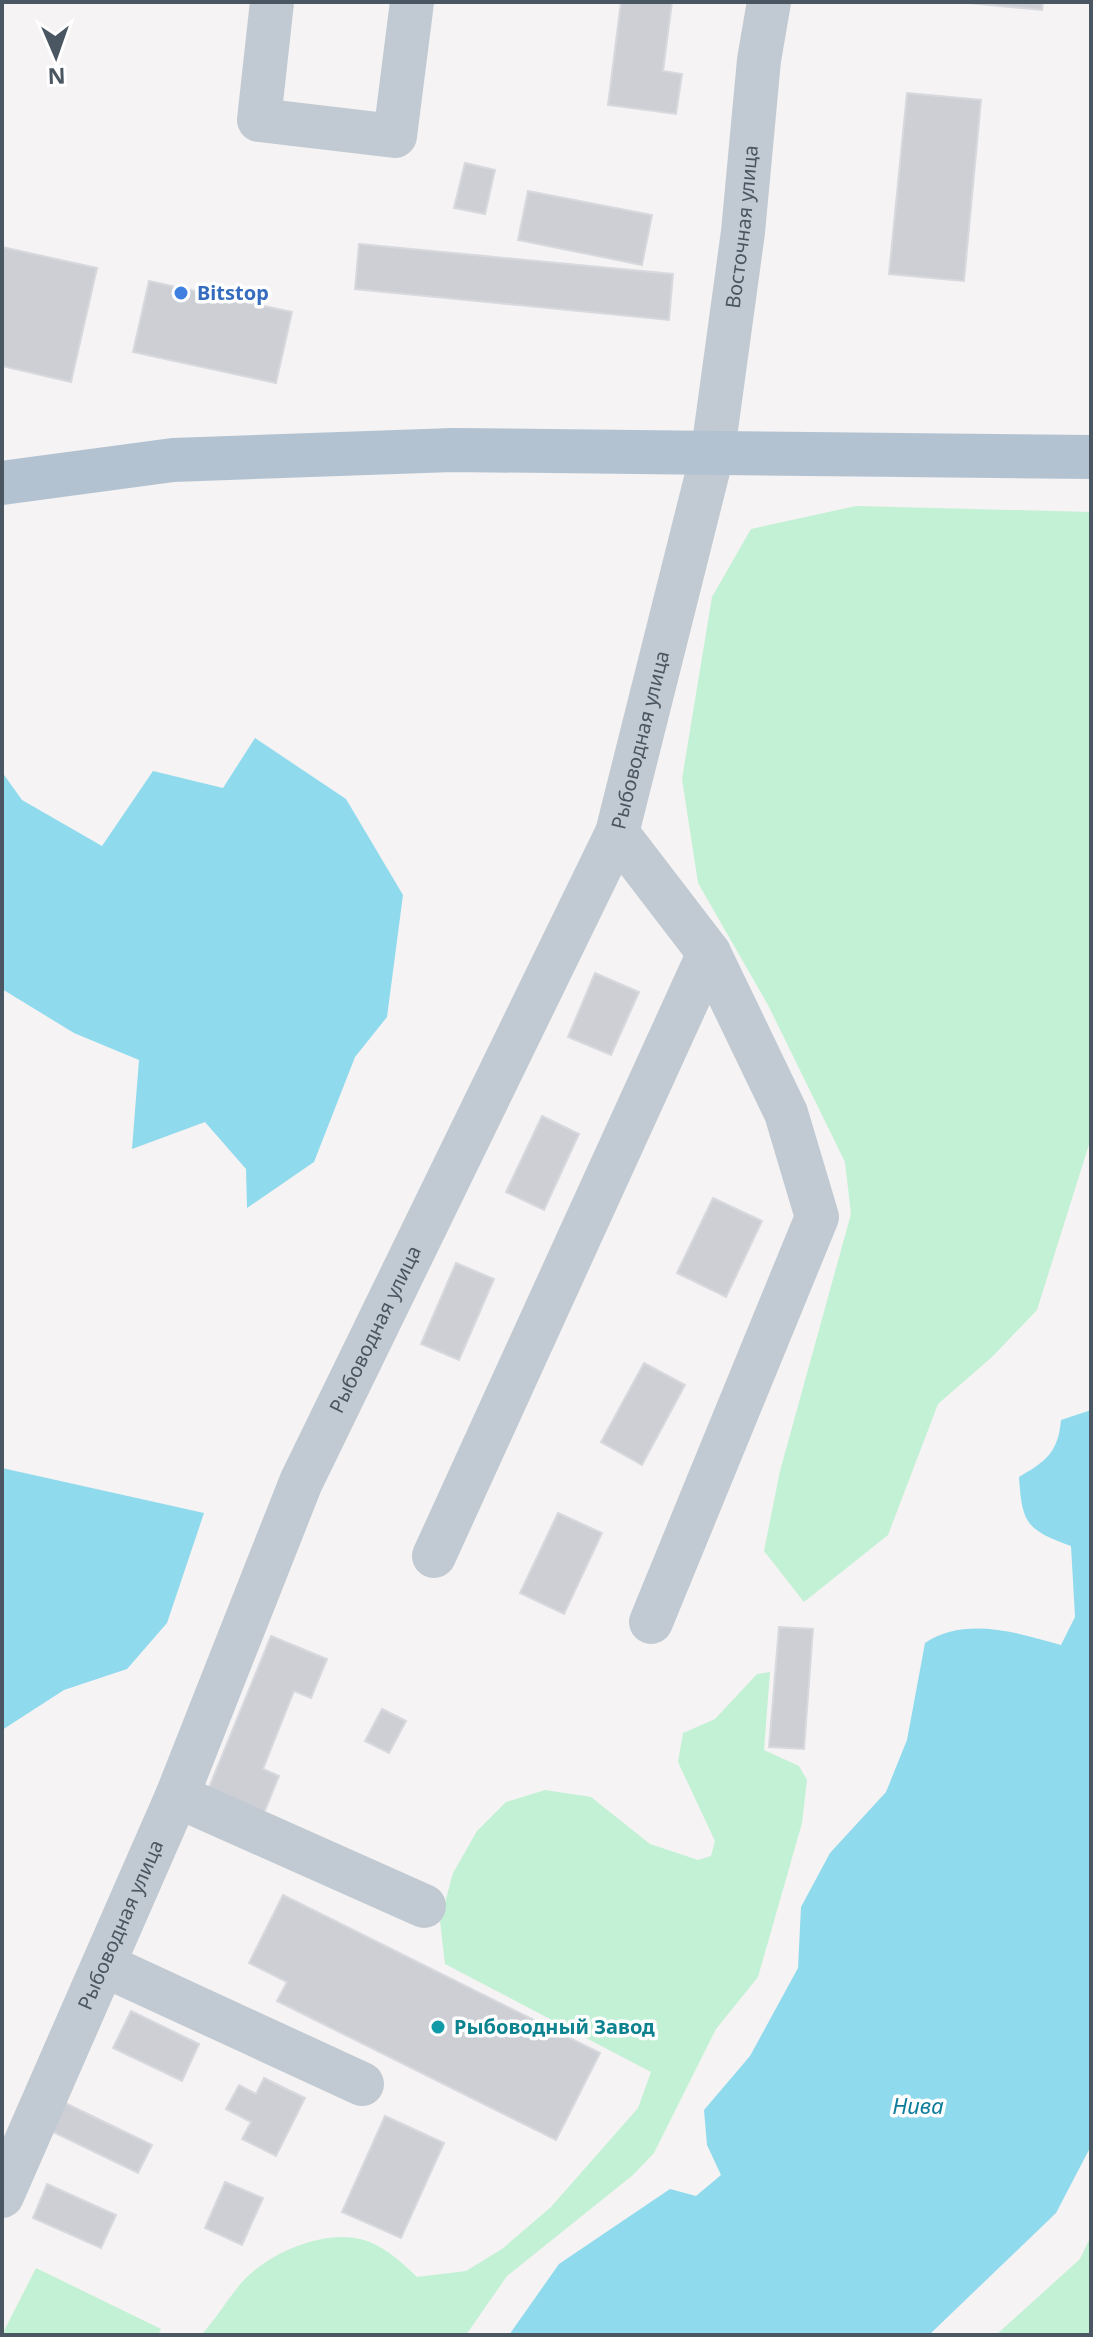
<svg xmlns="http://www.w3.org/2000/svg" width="1093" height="2337" font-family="'Noto Sans',sans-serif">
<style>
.green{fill:#c3f1d5}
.water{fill:#90daee}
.building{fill:#cdcfd5;stroke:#d7d9de;stroke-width:2}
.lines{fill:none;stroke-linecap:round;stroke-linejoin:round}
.minor{stroke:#c1cad2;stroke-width:44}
.major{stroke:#b3c2d1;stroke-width:44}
.shop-dot{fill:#3f7fe0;stroke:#fff;stroke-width:3}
.culture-dot{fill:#0f9aa8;stroke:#fff;stroke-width:3}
.labels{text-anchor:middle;stroke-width:7;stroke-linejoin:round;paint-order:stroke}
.street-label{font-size:20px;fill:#4a5661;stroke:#fff}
.shop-label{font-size:20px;font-weight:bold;fill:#366cbe;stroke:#fff;text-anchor:start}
.culture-label{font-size:20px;font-weight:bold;fill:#0d838f;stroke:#fff;text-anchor:start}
.water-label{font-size:22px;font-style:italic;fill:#0c7c9b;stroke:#fff}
</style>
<rect width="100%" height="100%" fill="#f5f3f3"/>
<!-- green -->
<g class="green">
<polygon points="856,506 1091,512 1091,1138 1037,1310 993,1356 938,1404 888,1535 804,1602 764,1551 780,1471 851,1214 845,1162 768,1005 698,883 682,779 712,597 751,529"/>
<path d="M 770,1672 L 764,1750 L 799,1766 L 807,1780 L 802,1823 L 758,1977 L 716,2029 L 654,2153 L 633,2175 L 507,2276 L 466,2335 L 201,2335 C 217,2318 228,2298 243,2281 C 270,2252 328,2227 367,2241 C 388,2249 402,2263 417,2277 L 466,2271 L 502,2249 L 551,2207 L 638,2108 L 651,2072 L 445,1964 L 440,1921 L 453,1873 L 477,1831 L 506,1802 L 545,1790 L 591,1797 L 650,1844 L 698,1860 L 711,1856 L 715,1841 L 678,1762 L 683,1733 L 715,1719 L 757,1674 Z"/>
<polygon points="1091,2236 1091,2335 996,2335 1080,2259"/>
<polygon points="36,2268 161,2329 158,2335 2,2335"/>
</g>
<!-- water -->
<g class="water">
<polygon points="255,738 346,799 403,895 387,1017 355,1057 314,1162 247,1208 246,1169 205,1122 132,1149 139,1060 74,1033 2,989 2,772 22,800 102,846 153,771 223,788"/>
<path d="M 1091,1410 L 1091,2146 L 1056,2213 L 929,2335 L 509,2335 L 559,2264 L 670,2189 L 696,2196 L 721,2175 L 707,2145 L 704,2110 L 750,2056 L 798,1968 L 801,1907 L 830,1853 L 886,1792 L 907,1740 L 925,1643 C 965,1616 1019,1633 1061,1645 L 1075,1617 L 1071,1546 C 1027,1530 1022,1524 1019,1477 C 1046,1461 1058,1453 1061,1420 Z"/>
<polygon points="2,1468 204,1513 167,1623 127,1669 64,1690 2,1730"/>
</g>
<!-- building -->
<g class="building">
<polygon points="621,2 672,2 663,71 682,74 676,114 608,105"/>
<polygon points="958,2 1043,2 1042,10"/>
<polygon points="907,93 981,100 964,281 889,274"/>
<polygon points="465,163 495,170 485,214 454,208"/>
<polygon points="528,191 652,215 642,265 518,240"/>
<polygon points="359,244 673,274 669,320 355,289"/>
<polygon points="2,247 97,268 71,382 2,366"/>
<polygon points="149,281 292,312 276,383 133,352"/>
<polygon points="595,973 639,992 611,1055 568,1037"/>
<polygon points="542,1116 579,1134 544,1210 506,1192"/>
<polygon points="713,1198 762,1221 726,1297 677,1273"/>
<polygon points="456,1263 494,1279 459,1360 421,1344"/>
<polygon points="644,1363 685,1385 642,1465 601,1442"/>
<polygon points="558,1513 602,1533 564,1614 520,1593"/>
<polygon points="779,1627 813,1629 804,1749 769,1747"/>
<polygon points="271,1636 327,1659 311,1698 294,1691 263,1769 279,1776 264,1813 208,1790"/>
<polygon points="382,1709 406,1721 389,1753 365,1741"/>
<polygon points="283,1895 600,2053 556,2140 277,2001 287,1982 249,1963"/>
<polygon points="131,2011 199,2044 182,2081 113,2048"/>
<polygon points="264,2078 305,2098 276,2156 242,2139 251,2122 226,2109 239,2085 256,2094"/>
<polygon points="63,2102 152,2145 138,2173 49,2130"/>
<polygon points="385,2116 444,2143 401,2238 342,2212"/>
<polygon points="225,2182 263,2198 242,2245 205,2228"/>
<polygon points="47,2184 116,2215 101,2248 33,2218"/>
</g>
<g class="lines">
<!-- minor -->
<g class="minor">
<polyline points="272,2 259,120 395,136 412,2"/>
<polyline points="617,833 709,953"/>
<polyline points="434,1556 709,953 786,1113 817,1217 651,1622"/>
<polyline points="177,1796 424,1906"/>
<polyline points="104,1965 362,2084"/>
<path id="s1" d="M 2,2196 L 177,1796 L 301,1482 L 617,833 L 713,451 L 743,232 L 759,60 L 769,2"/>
</g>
<!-- major -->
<polyline class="major" points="2,483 173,460 453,450 1091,457"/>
</g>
<!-- markers -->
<circle class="shop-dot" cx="181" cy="293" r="8"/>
<circle class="culture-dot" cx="438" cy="2027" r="8"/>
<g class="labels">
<!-- street labels -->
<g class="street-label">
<text dy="7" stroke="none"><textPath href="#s1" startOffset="2116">Восточная улица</textPath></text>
<text dy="7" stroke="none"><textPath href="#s1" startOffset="1592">Рыбоводная улица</textPath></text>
<text dy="7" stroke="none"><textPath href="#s1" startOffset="944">Рыбоводная улица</textPath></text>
<text dy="7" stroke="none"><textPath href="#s1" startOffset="296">Рыбоводная улица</textPath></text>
</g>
<!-- shop labels -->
<g class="shop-label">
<text x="197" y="300">Bitstop</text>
</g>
<!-- culture labels -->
<g class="culture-label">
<text x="454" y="2034">Рыбоводный Завод</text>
</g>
<!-- water labels -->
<g class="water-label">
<text x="918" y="2114">Нива</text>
</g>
</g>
<!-- border -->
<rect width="1093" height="2337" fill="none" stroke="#4a5661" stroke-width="8"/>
<!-- north arrow -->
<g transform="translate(56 56) rotate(178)" stroke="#ffffff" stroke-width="6" paint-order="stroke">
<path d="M0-6L14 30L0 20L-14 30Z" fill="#4a5661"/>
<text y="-12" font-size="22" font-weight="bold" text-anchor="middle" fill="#4a5661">N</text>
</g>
</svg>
